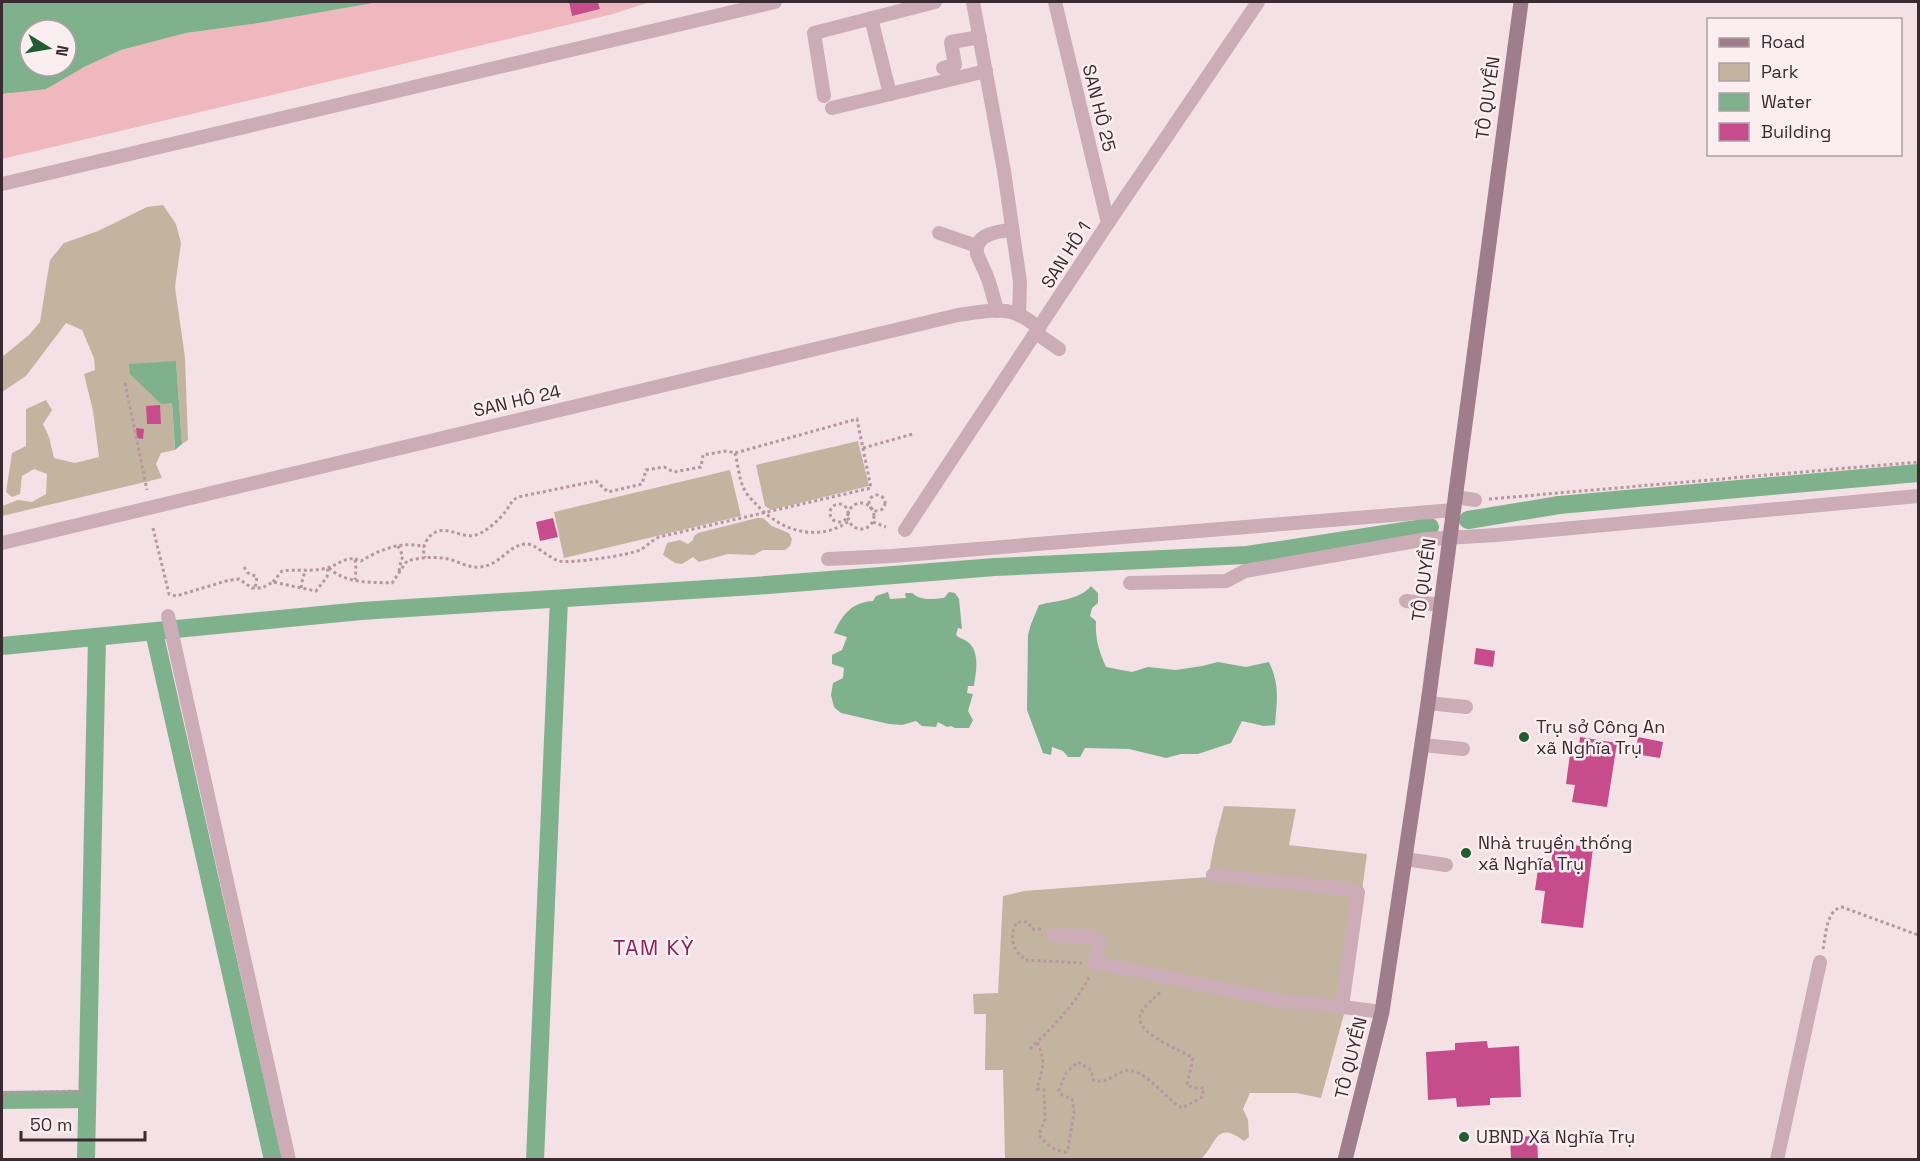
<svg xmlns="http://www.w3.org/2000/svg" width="1920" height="1161" font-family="'Space Grotesk',sans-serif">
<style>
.green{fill:#c3b4a0}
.sand{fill:#eeb8be}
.water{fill:#7fb18d;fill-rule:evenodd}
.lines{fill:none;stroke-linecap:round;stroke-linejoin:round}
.canal{stroke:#7fb18d;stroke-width:18}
.building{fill:#c64c8b}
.path{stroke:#b896a1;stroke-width:3;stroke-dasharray:3 3;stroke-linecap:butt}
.minor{stroke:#ccacb6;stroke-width:14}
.secondary{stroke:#a07d8b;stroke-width:15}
.poi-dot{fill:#205d32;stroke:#fbeef0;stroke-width:2}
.labels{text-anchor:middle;stroke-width:5;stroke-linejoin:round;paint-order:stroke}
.street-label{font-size:18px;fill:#3a2b32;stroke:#fbeef0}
.poi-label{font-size:18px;fill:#3a2b32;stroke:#fbeef0;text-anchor:start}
.quarter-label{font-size:21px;letter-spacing:1.5px;fill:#8a2359;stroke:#fbeef0}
</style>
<rect width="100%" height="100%" fill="#f4e1e5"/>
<!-- green -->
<g class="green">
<polygon points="163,205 176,224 181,243 175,287 185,358 188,440 182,444 176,361 172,403 175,450 161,453 156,464 162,478 2,516 2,506 18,500 32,502 46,494 47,474 34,469 22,476 20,494 12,497 6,492 12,453 26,446 26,409 46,400 52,410 43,424 49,437 54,458 75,463 99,457 93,411 84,374 95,370 94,358 82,330 66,323 26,376 2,392 2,357 29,335 40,322 50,260 64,243 98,231 147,207"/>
<polygon points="858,441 869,486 771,510 765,506 756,465"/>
<polygon points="730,470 741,516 564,558 554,512"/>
<polygon points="757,518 763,518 772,526 789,533 792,539 790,546 785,550 763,550 754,555 728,554 699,562 693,557 682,564 675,563 663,555 667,543 680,540 688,544 693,540 694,536 698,533"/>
<path d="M 1224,806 L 1296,809 L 1289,845 L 1367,854 L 1346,1007 L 1321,1098 L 1296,1093 L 1250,1093 L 1243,1109 L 1248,1120 L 1249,1137 L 1244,1141 C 1215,1120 1218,1143 1201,1159 L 1005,1159 L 1003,1070 L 985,1070 L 986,1014 L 974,1014 L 973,994 L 998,993 L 1003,896 L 1024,891 L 1208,877 L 1215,840 Z"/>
</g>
<!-- sand -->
<polygon class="sand" points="379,2 569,2 572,15 600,9 598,2 650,2 613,14 2,159 2,94 8,94 84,67 121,50 186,33 259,23"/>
<!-- water -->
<g class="water">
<path d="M 2,2 L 379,2 L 259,23 L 186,33 L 121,50 L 84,67 L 46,89 L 2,94 ZM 30,30 L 66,30 L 66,66 L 30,66 Z"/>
<polygon points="176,361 182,444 175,450 172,403 161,404 130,374 129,364"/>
<path d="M 1091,586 L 1098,593 L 1098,603 L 1092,608 L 1090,616 L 1096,621 C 1095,639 1099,651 1106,667 L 1132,672 L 1148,667 L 1176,670 L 1202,666 L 1218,662 L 1246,667 L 1269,662 C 1280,686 1277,699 1275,725 L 1264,726 L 1242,721 L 1231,743 L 1198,754 L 1181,754 L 1166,758 L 1129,749 L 1085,748 L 1080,757 L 1068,757 L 1063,751 L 1052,747 L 1051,755 L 1043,753 L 1027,710 L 1028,635 L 1031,624 L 1039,605 C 1057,600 1078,601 1091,586 Z"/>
<path d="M 888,592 L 890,599 L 906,598 L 905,593 L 912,593 C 921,601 932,599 944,598 L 949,592 L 955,593 L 959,599 L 962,629 L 958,628 L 956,635 C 960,639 965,639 969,643 C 980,653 976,673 974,686 L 968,686 L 967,693 L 973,694 L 968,711 L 973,720 L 969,728 L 955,728 L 951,726 L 947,727 L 938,722 L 936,727 L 922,726 L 916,721 L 902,725 L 889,724 L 841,713 L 834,707 L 831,695 L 833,683 L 843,678 L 844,668 L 832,664 L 832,655 L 842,650 L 847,637 L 834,633 C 842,615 852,602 873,601 L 876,596 Z"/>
</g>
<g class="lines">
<!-- canal -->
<g class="canal">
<polyline points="1468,520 1559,505 1918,473"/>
<polyline points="154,632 273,1160"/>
<polyline points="2,646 361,611 754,586 995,567 1247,555 1430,527"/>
<polyline points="2,1100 87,1099"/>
<polyline points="86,1160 97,637"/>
<polyline points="535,1160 559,599"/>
</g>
</g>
<!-- building -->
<g class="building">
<polygon points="569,2 598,2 600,9 572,16"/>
<polygon points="160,405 161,424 147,424 146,406"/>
<polygon points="136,428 144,429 143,439 137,438"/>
<polygon points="553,518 558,537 540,541 536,522"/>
<polygon points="1476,648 1495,651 1493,667 1474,664"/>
<polygon points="1580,737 1617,743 1607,807 1572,802 1575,785 1566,784 1570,754 1578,755"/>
<polygon points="1638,737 1663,742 1660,758 1635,754"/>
<polygon points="1554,842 1593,848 1583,928 1541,923 1545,891 1535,890 1538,869 1550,871"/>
<polygon points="1487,1041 1488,1048 1519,1046 1521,1097 1490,1098 1490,1105 1457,1107 1456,1098 1428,1100 1426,1052 1455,1050 1455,1043"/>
<polygon points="1537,1136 1538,1160 1511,1159 1510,1137"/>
</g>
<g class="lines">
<!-- path -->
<g class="path">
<polyline points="125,383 147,490"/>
<polyline points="863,448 913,434"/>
<path d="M 735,453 C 738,464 739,479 744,489 C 747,495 752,500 756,504 C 780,531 818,543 849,521"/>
<circle cx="877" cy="503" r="8"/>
<polyline points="1489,499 1918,462"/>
<circle cx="861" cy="516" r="13"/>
<circle cx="839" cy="513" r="9"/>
<polyline points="873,522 886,527"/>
<path d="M 153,528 L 169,594 L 176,596 L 226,581 L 239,579 L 252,588 L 262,588 L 273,582 L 316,591 L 327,577 L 328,567 C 345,584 370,582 392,583 L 407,561 C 422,557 438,556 452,560 C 461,563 470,568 479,567 C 501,566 508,544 527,544 C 535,544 549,558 559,561 C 570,564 630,555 640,550 C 646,547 651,541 659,537 L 871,488 L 857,419 L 735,453 L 727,451 L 703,455 L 701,467 L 674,472 L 664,467 L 646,470 L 642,484 L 608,492 L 596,481 L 518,497 C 511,501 510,505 506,511 C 500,519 486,532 476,535 C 460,540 441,519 427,540 C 423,546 423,552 425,558"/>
<polyline points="398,546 403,556 401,561 399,571"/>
<path d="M 355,559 L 361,561 C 379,550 403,540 424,547"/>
<polyline points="244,567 248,573 257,577 255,588"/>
<path d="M 273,582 L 282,571 C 297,569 312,572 327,568 C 338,565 344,557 355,559 L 356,569 L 355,580"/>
<polyline points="301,588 303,577 306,570"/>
<path d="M 1041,929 L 1032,929 L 1028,922 L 1017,922 C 1010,932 1011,950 1022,956 L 1024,960 L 1082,963"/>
<path d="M 1823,949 C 1826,935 1826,910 1842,907 L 1918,935"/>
<path d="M 1089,977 C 1076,1002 1058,1022 1037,1042 C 1047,1062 1042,1068 1037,1089 L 1044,1090 L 1045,1119 L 1039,1135 C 1045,1144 1055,1151 1066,1152 L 1068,1149 L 1074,1112 L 1072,1099 L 1062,1095 L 1059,1090 L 1066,1073 L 1078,1062 L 1091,1070 L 1093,1080 C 1111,1086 1117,1067 1133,1071 C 1150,1075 1166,1099 1182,1108 L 1202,1097 L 1204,1088 L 1193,1088 L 1187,1085 L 1193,1058 C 1181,1050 1136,1034 1140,1016 C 1142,1007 1155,998 1161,991"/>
<polyline points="1030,1049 1037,1042"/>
<polyline points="2,1093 83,1091"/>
</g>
<!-- minor -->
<g class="minor">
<polyline points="973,2 1004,171 1020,282 1019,315"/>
<polyline points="1055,2 1108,223"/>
<polyline points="871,18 890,94"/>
<polyline points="943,68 955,65 951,42 980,37"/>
<polyline points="824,96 814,33 935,2"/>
<polyline points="832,108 986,71"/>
<polyline points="2,184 775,2"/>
<polyline points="939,233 977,246"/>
<path d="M 997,311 C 994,299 991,286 986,274 C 983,267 979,260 977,253 C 974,234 999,231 1012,230"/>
<polyline points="1036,333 1059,349"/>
<polyline points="1455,497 1475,500"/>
<polyline points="905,530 1108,223 1258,2"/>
<path d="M 2,543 L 958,315 C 977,313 1001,306 1019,315 C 1026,318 1033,323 1039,328"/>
<polyline points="828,559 892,556 1454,510"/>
<polyline points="1130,583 1226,581 1245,571 1427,539 1497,535 1918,496"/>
<polyline points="1406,601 1441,605"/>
<polyline points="168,616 289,1160"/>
<polyline points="1428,703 1466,707"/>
<polyline points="1422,745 1463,749"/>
<polyline points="1405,859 1446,865"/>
<polyline points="1213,875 1347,889 1358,892 1342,1007"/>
<polyline points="1053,935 1093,937 1099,941 1095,964 1108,965 1286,1002 1311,1003 1382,1012"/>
<polyline points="1777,1160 1820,962"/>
</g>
<!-- secondary -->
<polyline class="secondary" points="1345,1160 1382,1012 1428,703 1521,2"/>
</g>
<!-- markers -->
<g class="poi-dot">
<circle cx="1524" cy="737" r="6"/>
<circle cx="1466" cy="853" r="6"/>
<circle cx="1464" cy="1137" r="6"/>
</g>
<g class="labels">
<!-- street labels -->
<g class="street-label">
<text transform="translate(1488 98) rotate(-82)" y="6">TÔ QUYỀN</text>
<text transform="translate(1099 108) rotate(76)" y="6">SAN HÔ 25</text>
<text transform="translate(1066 255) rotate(-57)" y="6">SAN HÔ 1</text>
<text transform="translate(517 401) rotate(-13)" y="6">SAN HÔ 24</text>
<text transform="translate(1424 580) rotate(-82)" y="6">TÔ QUYỀN</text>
<text transform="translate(1351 1058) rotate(-76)" y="6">TÔ QUYỀN</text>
</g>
<!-- poi labels -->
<g class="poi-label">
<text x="1536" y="733">Trụ sở Công An<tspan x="1536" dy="21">xã Nghĩa Trụ</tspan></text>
<text x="1478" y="849">Nhà truyền thống<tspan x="1478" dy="21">xã Nghĩa Trụ</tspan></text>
<text x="1476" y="1143">UBND Xã Nghĩa Trụ</text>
</g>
<!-- quarter labels -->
<g class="quarter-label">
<text x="654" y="955">TAM KỲ</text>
</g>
</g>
<!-- border -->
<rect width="1920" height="1161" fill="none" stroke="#3a2b32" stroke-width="6"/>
<!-- legend -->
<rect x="1707" y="18" width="195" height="138" fill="#fbeef0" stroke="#aea0a4" stroke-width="1.5"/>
<rect x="1719" y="38" width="30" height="9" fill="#a07d8b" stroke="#aea0a4" stroke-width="1.5"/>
<text x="1761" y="48" font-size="18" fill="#3a2b32">Road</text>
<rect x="1719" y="63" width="30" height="18" fill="#c3b4a0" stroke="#aea0a4" stroke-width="1.5"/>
<text x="1761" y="78" font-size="18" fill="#3a2b32">Park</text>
<rect x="1719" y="93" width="30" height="18" fill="#7fb18d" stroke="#aea0a4" stroke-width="1.5"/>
<text x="1761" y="108" font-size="18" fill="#3a2b32">Water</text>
<rect x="1719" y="123" width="30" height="18" fill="#c64c8b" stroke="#aea0a4" stroke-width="1.5"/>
<text x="1761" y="138" font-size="18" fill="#3a2b32">Building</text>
<!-- north arrow -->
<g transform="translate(48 48) rotate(101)"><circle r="28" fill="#fbeef0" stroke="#aea0a4" stroke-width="1.5"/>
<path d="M0-4.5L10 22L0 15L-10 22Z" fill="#205d32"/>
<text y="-9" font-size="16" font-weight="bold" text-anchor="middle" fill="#3a2b32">N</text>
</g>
<!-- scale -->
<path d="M21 1131v9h124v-9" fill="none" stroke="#3a2b32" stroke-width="3"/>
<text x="30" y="1131" font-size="18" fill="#3a2b32" stroke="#fbeef0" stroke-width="4.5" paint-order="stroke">50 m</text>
</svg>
